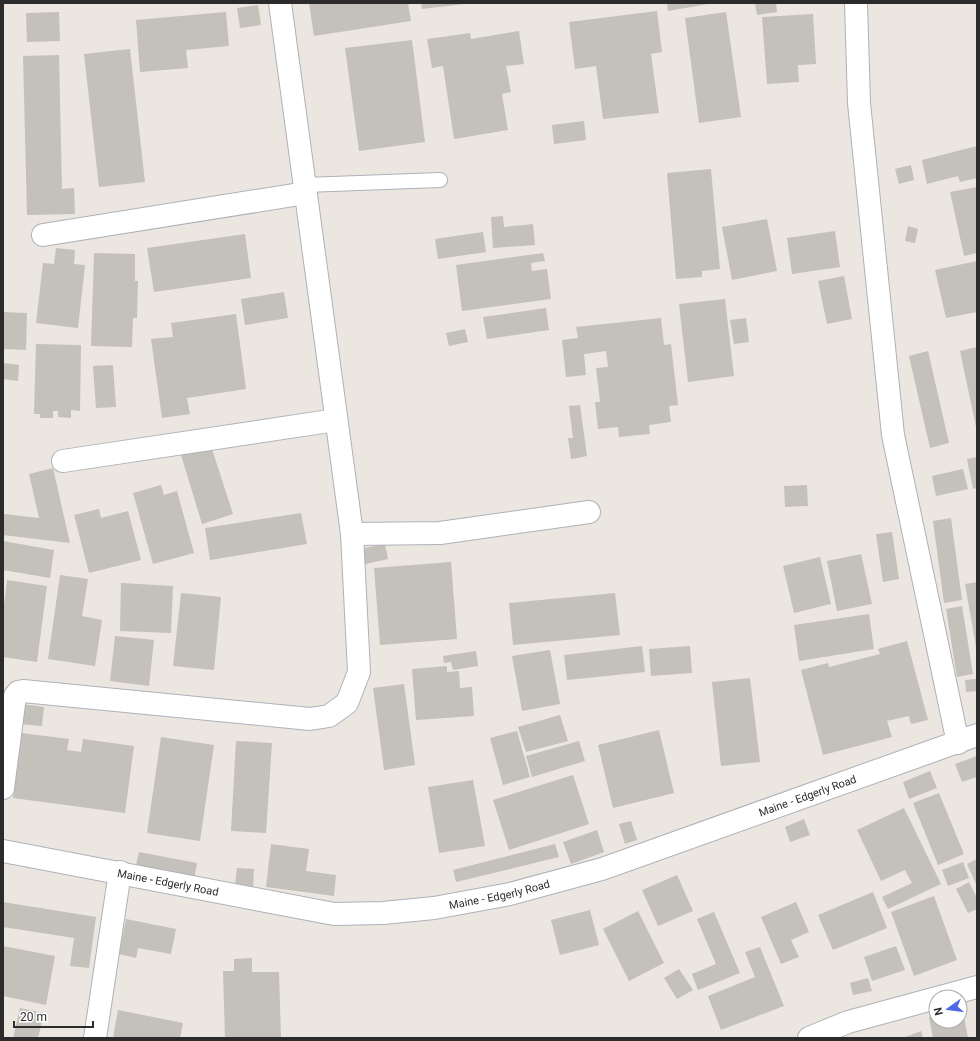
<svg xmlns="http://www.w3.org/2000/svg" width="980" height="1041" font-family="Roboto,sans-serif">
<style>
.building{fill:#c4c0ba}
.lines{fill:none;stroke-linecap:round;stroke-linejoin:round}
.service-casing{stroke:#afb1ba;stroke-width:16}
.minor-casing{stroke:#afb1ba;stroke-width:24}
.service{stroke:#fff;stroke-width:14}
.minor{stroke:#fff;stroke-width:22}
.labels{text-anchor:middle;stroke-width:3;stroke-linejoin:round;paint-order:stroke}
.street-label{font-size:11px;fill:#2b2b2b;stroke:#fff}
</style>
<rect width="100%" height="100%" fill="#ebe6df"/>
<!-- building -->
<g class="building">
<polygon points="309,3 408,3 411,21 314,36"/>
<polygon points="421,3 465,3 465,4 422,9"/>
<polygon points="667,3 708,3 708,4 668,11"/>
<polygon points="755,3 776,3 777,12 757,15"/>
<polygon points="258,5 261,25 240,28 237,8"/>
<polygon points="657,11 662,52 651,54 659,113 603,119 596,66 575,69 569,22"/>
<polygon points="59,12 60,41 27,42 26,13"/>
<polygon points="226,12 229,46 186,50 188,68 140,72 136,20"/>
<polygon points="726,12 741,117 699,123 685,18"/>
<polygon points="813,14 816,64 798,65 799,82 767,84 762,17"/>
<polygon points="519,31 524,64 506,66 511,92 502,94 508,130 454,139 443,66 432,68 427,39 470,33 471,39"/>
<polygon points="412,40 425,142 359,151 345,48"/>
<polygon points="130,49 145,182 99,187 84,54"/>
<polygon points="59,55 62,189 74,188 75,214 27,215 23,56"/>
<polygon points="584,121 586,140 554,144 552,125"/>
<polygon points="977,146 977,178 960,182 958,176 927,184 922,160"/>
<polygon points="911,165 914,180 899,184 895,169"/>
<polygon points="711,169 720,269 702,271 702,277 676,279 667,173"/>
<polygon points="977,187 977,253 964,256 950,192"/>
<polygon points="503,216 504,227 533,224 535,245 493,248 491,217"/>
<polygon points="767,219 777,271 732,280 722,227"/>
<polygon points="908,226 918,229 915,243 905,241"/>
<polygon points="835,231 840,267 792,274 787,238"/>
<polygon points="483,232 486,252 438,259 435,239"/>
<polygon points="245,234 251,278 154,292 147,248"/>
<polygon points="56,248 75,250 74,264 85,265 78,328 36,323 43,263 54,264"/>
<polygon points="94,253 135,254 135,281 138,281 137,318 133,318 132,347 91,346"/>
<polygon points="543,253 545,261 531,263 532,271 547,269 551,299 462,311 456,265"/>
<polygon points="977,261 977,312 946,318 935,270"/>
<polygon points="844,276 852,319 827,324 818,281"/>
<polygon points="284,292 288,318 245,325 241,299"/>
<polygon points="725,299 734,376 688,382 679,304"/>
<polygon points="546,308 549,330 487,339 483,317"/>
<polygon points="3,312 27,313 26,350 3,349"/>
<polygon points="236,314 246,389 187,398 190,414 162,418 151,339 173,337 171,323"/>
<polygon points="661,318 664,345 671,344 678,405 669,406 671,422 649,425 650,434 619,437 618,427 598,429 595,402 600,402 596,368 608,367 606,351 584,354 586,375 566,377 562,340 578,338 576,327"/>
<polygon points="746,318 749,342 734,344 730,320"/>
<polygon points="465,329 468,342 449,346 446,333"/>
<polygon points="36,344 81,345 80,411 71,410 71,418 58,417 58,411 53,411 53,418 40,418 40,414 34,414"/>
<polygon points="977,347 977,427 976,427 960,351"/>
<polygon points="928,351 949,443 930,448 909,356"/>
<polygon points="3,363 19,365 18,381 3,379"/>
<polygon points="113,365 116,407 96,408 93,366"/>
<polygon points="580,405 587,456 571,459 568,438 573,438 569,406"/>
<polygon points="211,446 233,514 202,524 181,455"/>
<polygon points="977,457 977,488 973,489 967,459"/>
<polygon points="53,468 70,543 3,535 4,514 39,518 29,474"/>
<polygon points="963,469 968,489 936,496 932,476"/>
<polygon points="161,485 164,495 177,491 194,553 153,564 133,493"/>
<polygon points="807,485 808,506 785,507 784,486"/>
<polygon points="99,509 101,518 128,511 141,560 89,573 74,515"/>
<polygon points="301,513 307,544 210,560 205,528"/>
<polygon points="951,518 962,600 944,603 933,521"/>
<polygon points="892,532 899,579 883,582 876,534"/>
<polygon points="3,541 54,550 50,578 3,570"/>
<polygon points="385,544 388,559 357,566 354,550"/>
<polygon points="861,554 872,604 837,611 827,561"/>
<polygon points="820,557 831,604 794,613 783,566"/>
<polygon points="451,562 457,639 380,645 374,568"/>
<polygon points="60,575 88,579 82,616 102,620 95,666 48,659"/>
<polygon points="7,580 47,586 37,662 3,657 3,614"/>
<polygon points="977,582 977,647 976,647 965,584"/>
<polygon points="121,583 173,586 171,633 120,631"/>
<polygon points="181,593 221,597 214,670 173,666"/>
<polygon points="615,593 620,635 513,645 509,603"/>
<polygon points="962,606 973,674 957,677 946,609"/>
<polygon points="869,614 874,649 799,661 794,625"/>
<polygon points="115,636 154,640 149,686 110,681"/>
<polygon points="907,641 928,720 911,724 909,716 887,721 892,737 823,755 801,670 828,663 829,667 880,654 878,649"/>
<polygon points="642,646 645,672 567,680 564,655"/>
<polygon points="690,646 692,673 651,676 649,649"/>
<polygon points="550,650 560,704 522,711 512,656"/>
<polygon points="476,651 478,666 453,670 451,662 444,663 443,656"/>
<polygon points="447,666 447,672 459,671 460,688 472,687 474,716 416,720 412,669"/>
<polygon points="750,678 760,762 721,766 712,682"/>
<polygon points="976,679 977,691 966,692 965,680"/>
<polygon points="404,684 415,765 384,770 373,688"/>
<polygon points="21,704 44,707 42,726 19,724"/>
<polygon points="560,715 568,741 526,752 518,727"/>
<polygon points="659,730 674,793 613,808 598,745"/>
<polygon points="517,731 530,777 503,785 490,738"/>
<polygon points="22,733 69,739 67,750 81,752 83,739 134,746 125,813 13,798"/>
<polygon points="161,737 214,745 200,841 147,833"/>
<polygon points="236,741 272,743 266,833 231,831"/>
<polygon points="579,741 585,761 532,777 526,756"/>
<polygon points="977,756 977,777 962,782 955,764"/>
<polygon points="930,771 937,788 909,799 903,782"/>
<polygon points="573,775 589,824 509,850 493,800"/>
<polygon points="473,780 485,846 439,853 428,787"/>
<polygon points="939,793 964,854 938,865 913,803"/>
<polygon points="904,808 941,884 888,909 882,897 912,883 905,870 881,881 857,830"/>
<polygon points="804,819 810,835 790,842 785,827"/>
<polygon points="631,821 637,840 625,844 619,824"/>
<polygon points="597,830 604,852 571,864 563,842"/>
<polygon points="271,844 309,849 306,871 336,875 334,896 266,887"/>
<polygon points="555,844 559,857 456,882 453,870"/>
<polygon points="139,852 197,863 194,880 135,869"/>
<polygon points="977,859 977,886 967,864"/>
<polygon points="963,862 969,878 948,886 942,870"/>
<polygon points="237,868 254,869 253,887 235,885"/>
<polygon points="677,875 693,911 658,926 642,890"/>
<polygon points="969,882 977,898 977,909 968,913 956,889"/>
<polygon points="873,892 887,928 833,950 818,915"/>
<polygon points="934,896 957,960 914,976 891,912"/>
<polygon points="3,902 96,917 89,968 70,966 74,938 3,927"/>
<polygon points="796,902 809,932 791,940 799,957 781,964 761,917"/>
<polygon points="590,910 599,945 560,955 551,920"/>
<polygon points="638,911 664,963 629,981 603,929"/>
<polygon points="714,912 740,973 698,990 692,974 716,964 697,919"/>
<polygon points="126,919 176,929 171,954 138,948 136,958 119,954"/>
<polygon points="3,946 55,956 46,1005 3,996"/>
<polygon points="896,946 905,970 872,981 864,957"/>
<polygon points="760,947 784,1006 721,1030 708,996 755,977 745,952"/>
<polygon points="252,958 252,972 279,972 281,1037 225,1038 223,971 234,971 234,959"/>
<polygon points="679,969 693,990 677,999 664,978"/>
<polygon points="868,978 872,991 853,995 850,983"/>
<polygon points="20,1008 44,1013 38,1038 13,1038"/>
<polygon points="118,1010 183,1023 180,1038 113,1038"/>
<polygon points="960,1011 963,1011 968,1038 933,1038 929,1017 936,1015 936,1021 960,1021"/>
<polygon points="921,1031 923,1038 903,1038"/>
</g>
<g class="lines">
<defs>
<polyline id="service" points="305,185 440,180"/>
<g id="minor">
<polyline points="856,3 859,103 893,435 958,743"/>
<polyline points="43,235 306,193"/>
<polyline points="63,461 336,420"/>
<polyline points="352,534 440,533 589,512"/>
<polyline points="3,788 15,696 18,692 23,691 310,719 329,716 347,703 359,672 352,534 280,3"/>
<path id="s1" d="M 3,851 L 334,914 L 383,913 L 434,908 L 510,894 L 602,869 L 977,735"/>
<polyline points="940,997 977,987"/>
<polyline points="95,1038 120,872"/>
<polyline points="809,1038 848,1022 936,998"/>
</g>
</defs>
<!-- service casing -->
<use href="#service" class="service-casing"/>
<!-- minor casing -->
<use href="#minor" class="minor-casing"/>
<!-- service -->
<use href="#service" class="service"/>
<!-- minor -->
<use href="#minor" class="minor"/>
</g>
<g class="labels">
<!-- street labels -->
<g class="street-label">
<text dy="4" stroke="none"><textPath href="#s1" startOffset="828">Maine - Edgerly Road</textPath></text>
<text dy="4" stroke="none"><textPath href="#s1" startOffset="168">Maine - Edgerly Road</textPath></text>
<text dy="4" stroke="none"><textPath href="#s1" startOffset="504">Maine - Edgerly Road</textPath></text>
</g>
</g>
<!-- border -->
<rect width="980" height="1041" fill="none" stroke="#2b2b2b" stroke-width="8"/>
<!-- north arrow -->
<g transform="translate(948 1009) rotate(256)"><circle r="19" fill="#ffffff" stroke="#aaaaaa"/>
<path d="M0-3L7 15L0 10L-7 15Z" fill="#506ae7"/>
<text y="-6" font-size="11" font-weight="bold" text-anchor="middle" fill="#2b2b2b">N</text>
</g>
<!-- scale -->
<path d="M14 1021v6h79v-6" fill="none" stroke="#2b2b2b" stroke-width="2"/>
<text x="20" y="1021" font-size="12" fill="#2b2b2b" stroke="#ffffff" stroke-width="3" paint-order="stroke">20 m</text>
</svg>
